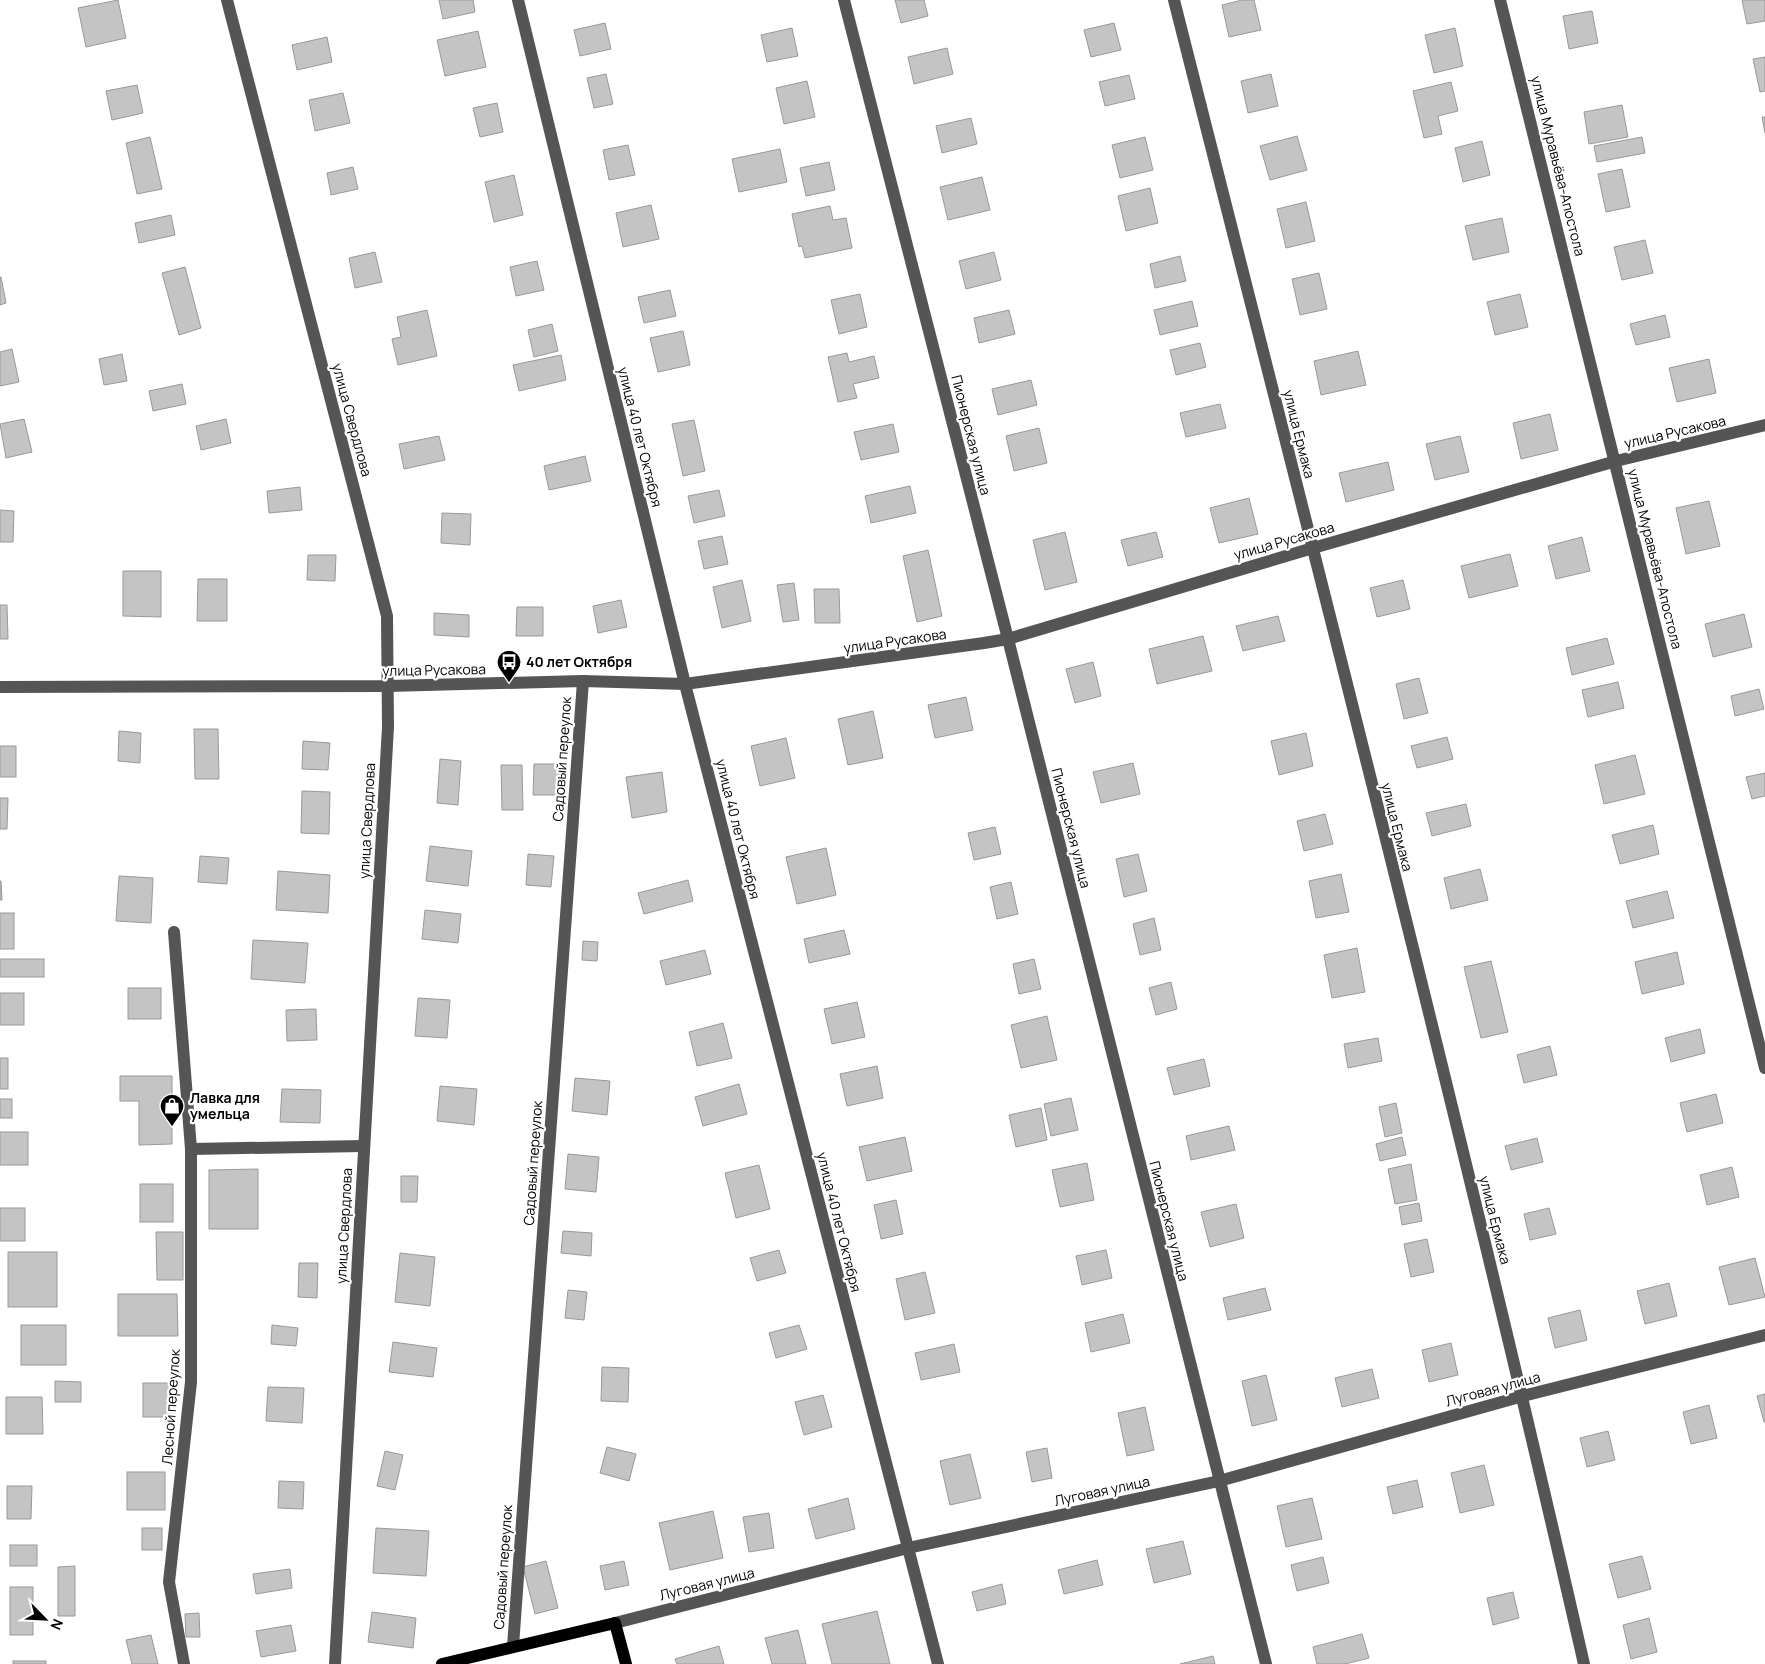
<svg xmlns="http://www.w3.org/2000/svg" width="1765" height="1664" font-family="Manrope,sans-serif">
<style>
.building{fill:#c4c4c4;stroke:#999}
.lines{fill:none;stroke-linecap:round;stroke-linejoin:round}
.minor{stroke:#555;stroke-width:12}
.major{stroke:#000;stroke-width:12}
.labels{text-anchor:middle;stroke-width:4.5;stroke-linejoin:round;paint-order:stroke}
.street-label{font-size:14px;fill:#000;stroke:#fff}
.poi-label{font-size:14px;font-weight:bold;fill:#000;stroke:#fff;text-anchor:start}
</style>
<rect width="100%" height="100%" fill="#fff"/>
<!-- building -->
<g class="building">
<polygon points="118,0 126,38 86,47 78,8"/>
<polygon points="439,0 473,0 475,12 443,19"/>
<polygon points="895,0 924,0 928,16 901,23"/>
<polygon points="1242,0 1254,0 1261,30 1229,37 1222,5"/>
<polygon points="1742,0 1765,0 1765,21 1747,24"/>
<polygon points="1592,11 1598,43 1569,49 1563,16"/>
<polygon points="605,23 611,49 580,56 574,30"/>
<polygon points="1114,23 1121,50 1091,57 1084,30"/>
<polygon points="792,28 798,56 767,62 761,35"/>
<polygon points="1455,28 1463,66 1434,73 1425,35"/>
<polygon points="478,31 486,67 445,76 437,40"/>
<polygon points="327,37 332,62 297,70 292,45"/>
<polygon points="947,48 953,74 914,84 908,57"/>
<polygon points="1765,57 1765,91 1760,92 1753,59"/>
<polygon points="606,74 613,104 594,108 587,78"/>
<polygon points="1271,74 1278,106 1248,113 1241,81"/>
<polygon points="1129,75 1135,99 1105,106 1099,82"/>
<polygon points="807,81 815,117 784,124 776,88"/>
<polygon points="1451,82 1458,111 1438,116 1442,134 1424,138 1413,91"/>
<polygon points="137,85 143,113 112,120 106,91"/>
<polygon points="343,93 350,123 315,131 309,100"/>
<polygon points="497,103 503,132 480,137 473,108"/>
<polygon points="1622,105 1628,137 1589,144 1584,112"/>
<polygon points="1762,117 1765,117 1765,133"/>
<polygon points="971,118 977,144 942,153 936,126"/>
<polygon points="1297,136 1307,170 1270,180 1260,146"/>
<polygon points="150,137 162,189 137,194 126,143"/>
<polygon points="1145,137 1153,170 1120,178 1112,145"/>
<polygon points="1642,137 1645,153 1597,162 1594,146"/>
<polygon points="1482,141 1490,175 1463,182 1455,148"/>
<polygon points="628,145 635,175 609,180 603,150"/>
<polygon points="780,149 787,182 739,192 732,159"/>
<polygon points="829,162 835,190 806,196 800,168"/>
<polygon points="353,167 358,189 331,195 327,173"/>
<polygon points="1622,169 1630,207 1606,212 1598,174"/>
<polygon points="514,175 523,215 494,222 485,182"/>
<polygon points="982,177 990,210 948,220 940,187"/>
<polygon points="1150,188 1158,223 1126,231 1118,196"/>
<polygon points="1306,202 1315,241 1286,248 1277,209"/>
<polygon points="651,205 659,239 623,247 616,213"/>
<polygon points="830,206 833,220 846,218 852,248 805,258 802,246 799,247 792,214"/>
<polygon points="171,215 175,235 139,243 135,223"/>
<polygon points="1502,218 1509,252 1473,260 1465,226"/>
<polygon points="1645,240 1653,273 1622,280 1614,247"/>
<polygon points="375,252 382,282 355,288 349,258"/>
<polygon points="994,252 1001,280 966,289 959,261"/>
<polygon points="1180,256 1186,281 1155,288 1150,264"/>
<polygon points="537,261 544,290 516,296 510,267"/>
<polygon points="185,267 201,328 179,335 162,273"/>
<polygon points="1319,273 1327,309 1300,315 1292,279"/>
<polygon points="1,277 6,303 0,305 0,277"/>
<polygon points="670,290 676,316 644,323 638,297"/>
<polygon points="860,294 867,327 839,334 831,300"/>
<polygon points="1520,294 1528,327 1495,335 1487,302"/>
<polygon points="1192,301 1198,326 1160,335 1154,310"/>
<polygon points="427,310 437,356 398,365 392,339 401,337 397,317"/>
<polygon points="1009,310 1015,334 979,343 974,318"/>
<polygon points="1665,315 1670,337 1636,345 1630,324"/>
<polygon points="552,324 558,351 534,357 528,330"/>
<polygon points="683,331 690,365 658,372 650,338"/>
<polygon points="1200,343 1206,367 1176,375 1170,350"/>
<polygon points="12,349 19,382 0,386 0,352"/>
<polygon points="1358,351 1366,385 1321,395 1314,361"/>
<polygon points="847,353 849,362 874,356 879,378 853,384 857,398 838,402 828,357"/>
<polygon points="122,354 127,381 104,385 99,359"/>
<polygon points="561,355 566,380 519,391 513,365"/>
<polygon points="1709,359 1716,393 1677,402 1669,368"/>
<polygon points="1031,380 1037,405 998,415 992,389"/>
<polygon points="182,384 186,404 153,411 149,391"/>
<polygon points="1220,404 1226,428 1186,437 1180,413"/>
<polygon points="1550,414 1558,450 1521,459 1513,423"/>
<polygon points="24,419 32,452 6,458 0,424"/>
<polygon points="226,419 231,443 201,450 196,426"/>
<polygon points="694,420 705,471 683,476 672,424"/>
<polygon points="893,424 899,452 861,460 854,432"/>
<polygon points="1039,428 1047,463 1014,471 1006,436"/>
<polygon points="439,436 445,460 404,469 399,444"/>
<polygon points="1460,436 1469,472 1435,480 1426,444"/>
<polygon points="585,456 591,481 549,490 544,466"/>
<polygon points="1388,462 1394,490 1346,502 1339,473"/>
<polygon points="910,486 916,513 871,523 865,496"/>
<polygon points="300,487 302,510 269,513 267,491"/>
<polygon points="719,490 725,516 694,523 688,496"/>
<polygon points="1249,498 1258,534 1219,543 1210,508"/>
<polygon points="1709,501 1720,546 1686,554 1676,508"/>
<polygon points="0,510 14,511 13,542 0,542"/>
<polygon points="442,513 471,514 470,545 441,543"/>
<polygon points="1065,532 1077,582 1045,590 1033,540"/>
<polygon points="1156,532 1163,557 1128,566 1121,540"/>
<polygon points="722,536 728,564 704,569 698,541"/>
<polygon points="1582,537 1590,571 1556,579 1548,546"/>
<polygon points="928,550 942,616 917,622 903,556"/>
<polygon points="1510,554 1518,586 1469,598 1461,566"/>
<polygon points="308,555 336,555 335,581 307,580"/>
<polygon points="123,571 161,571 161,617 123,616"/>
<polygon points="198,579 227,579 227,621 197,621"/>
<polygon points="742,580 751,621 722,628 713,587"/>
<polygon points="1403,580 1410,609 1377,617 1370,588"/>
<polygon points="794,583 799,620 783,622 777,585"/>
<polygon points="814,589 839,589 840,623 815,623"/>
<polygon points="621,600 627,627 598,633 593,606"/>
<polygon points="0,605 7,605 8,639 0,639"/>
<polygon points="517,607 543,607 543,636 516,636"/>
<polygon points="434,613 469,615 469,637 434,635"/>
<polygon points="1744,614 1752,647 1713,657 1705,624"/>
<polygon points="1278,616 1285,641 1243,651 1236,626"/>
<polygon points="1203,636 1212,671 1157,684 1149,649"/>
<polygon points="1607,638 1614,664 1572,675 1566,648"/>
<polygon points="1093,662 1101,696 1075,703 1066,669"/>
<polygon points="1419,678 1428,713 1404,719 1396,684"/>
<polygon points="1618,682 1624,708 1588,717 1582,690"/>
<polygon points="1759,689 1764,709 1735,716 1731,696"/>
<polygon points="966,697 973,730 935,738 928,705"/>
<polygon points="873,711 883,758 848,765 838,719"/>
<polygon points="194,729 218,729 219,779 195,779"/>
<polygon points="119,731 141,733 140,763 118,761"/>
<polygon points="1306,733 1313,766 1279,775 1271,741"/>
<polygon points="1447,737 1453,759 1417,768 1411,746"/>
<polygon points="786,738 795,778 760,786 751,746"/>
<polygon points="303,741 330,743 328,770 302,769"/>
<rect x="0" y="746" width="16" height="31"/>
<polygon points="1635,755 1645,794 1604,804 1595,765"/>
<polygon points="440,759 461,761 458,805 437,803"/>
<polygon points="1133,763 1140,794 1101,803 1093,772"/>
<polygon points="534,764 559,764 558,795 533,795"/>
<polygon points="501,765 522,765 523,810 502,810"/>
<polygon points="662,772 667,812 632,818 626,777"/>
<polygon points="1765,773 1765,796 1752,799 1746,777"/>
<polygon points="302,791 330,792 329,834 301,833"/>
<polygon points="0,798 8,798 7,829 0,829"/>
<polygon points="1466,804 1471,826 1432,836 1426,813"/>
<polygon points="1325,814 1333,844 1304,851 1297,821"/>
<polygon points="1653,825 1659,854 1620,864 1612,835"/>
<polygon points="995,827 1001,854 974,860 968,833"/>
<polygon points="430,846 472,851 468,886 426,881"/>
<polygon points="826,848 836,895 797,904 786,857"/>
<polygon points="528,854 554,856 551,887 526,885"/>
<polygon points="1138,854 1147,891 1124,897 1116,859"/>
<polygon points="200,856 229,858 227,884 198,882"/>
<polygon points="1480,869 1488,900 1451,909 1444,878"/>
<polygon points="278,871 330,875 328,913 276,910"/>
<polygon points="1341,874 1349,912 1316,918 1309,881"/>
<polygon points="119,876 153,878 151,923 116,921"/>
<polygon points="688,880 693,901 644,914 638,893"/>
<polygon points="0,881 1,881 2,900 0,900"/>
<polygon points="1011,882 1018,914 997,919 990,887"/>
<polygon points="1667,891 1674,918 1633,928 1626,901"/>
<polygon points="425,910 461,914 458,943 422,939"/>
<rect x="0" y="913" width="14" height="36"/>
<polygon points="1154,918 1161,950 1140,955 1133,924"/>
<polygon points="844,930 850,954 809,963 804,939"/>
<polygon points="253,940 308,943 305,983 251,979"/>
<polygon points="583,941 598,942 597,961 582,960"/>
<polygon points="1357,948 1365,992 1332,998 1324,955"/>
<polygon points="705,950 711,974 666,985 660,961"/>
<polygon points="1677,952 1684,984 1642,994 1635,962"/>
<rect x="0" y="959" width="44" height="18"/>
<polygon points="1034,959 1041,989 1019,994 1013,964"/>
<polygon points="1491,961 1508,1032 1481,1038 1464,967"/>
<polygon points="1171,982 1177,1009 1156,1015 1149,988"/>
<rect x="128" y="988" width="33" height="31"/>
<rect x="0" y="993" width="24" height="32"/>
<polygon points="418,998 450,1000 447,1038 415,1036"/>
<polygon points="857,1002 865,1037 832,1044 824,1009"/>
<polygon points="316,1009 317,1040 287,1041 286,1010"/>
<polygon points="1047,1016 1057,1060 1021,1068 1011,1025"/>
<polygon points="723,1023 732,1058 697,1066 689,1032"/>
<polygon points="1700,1029 1705,1053 1671,1062 1665,1038"/>
<polygon points="1378,1038 1382,1061 1348,1068 1344,1044"/>
<polygon points="1550,1046 1557,1075 1524,1083 1517,1055"/>
<rect x="0" y="1058" width="8" height="31"/>
<polygon points="1204,1059 1210,1086 1174,1095 1167,1068"/>
<polygon points="877,1066 883,1098 847,1106 840,1074"/>
<polygon points="120,1076 172,1076 172,1144 139,1145 139,1101 120,1101"/>
<polygon points="575,1078 610,1081 607,1115 572,1111"/>
<polygon points="739,1084 747,1114 703,1126 695,1097"/>
<polygon points="440,1086 477,1089 474,1125 437,1121"/>
<polygon points="282,1089 321,1090 320,1123 280,1122"/>
<polygon points="1716,1094 1723,1123 1687,1132 1680,1103"/>
<polygon points="1071,1098 1078,1130 1051,1136 1044,1104"/>
<rect x="0" y="1099" width="12" height="19"/>
<polygon points="1396,1103 1402,1133 1385,1137 1379,1107"/>
<polygon points="1041,1108 1047,1140 1016,1147 1009,1115"/>
<polygon points="1229,1126 1235,1150 1191,1160 1186,1136"/>
<rect x="0" y="1132" width="28" height="33"/>
<polygon points="905,1137 912,1171 867,1181 859,1147"/>
<polygon points="1402,1137 1406,1155 1380,1161 1376,1144"/>
<polygon points="1537,1138 1543,1162 1511,1170 1505,1146"/>
<polygon points="568,1154 599,1157 596,1192 565,1189"/>
<polygon points="1087,1163 1094,1200 1060,1207 1052,1170"/>
<polygon points="1411,1164 1417,1200 1395,1204 1388,1169"/>
<polygon points="759,1165 770,1209 736,1218 725,1173"/>
<polygon points="1732,1167 1739,1197 1707,1205 1700,1175"/>
<polygon points="258,1169 258,1229 209,1229 209,1170"/>
<polygon points="401,1176 418,1176 417,1202 401,1202"/>
<rect x="140" y="1184" width="33" height="38"/>
<polygon points="896,1200 903,1234 881,1239 874,1205"/>
<polygon points="1419,1203 1422,1221 1402,1225 1399,1207"/>
<polygon points="1236,1204 1244,1238 1210,1247 1201,1212"/>
<rect x="0" y="1208" width="25" height="33"/>
<polygon points="1549,1208 1556,1234 1530,1240 1524,1214"/>
<polygon points="563,1231 592,1233 591,1256 561,1253"/>
<polygon points="156,1232 183,1232 183,1280 157,1280"/>
<polygon points="1427,1239 1434,1272 1411,1277 1404,1244"/>
<polygon points="779,1250 786,1273 757,1281 750,1258"/>
<polygon points="1106,1250 1112,1278 1082,1285 1076,1256"/>
<rect x="8" y="1252" width="49" height="55"/>
<polygon points="400,1253 435,1257 430,1306 395,1302"/>
<polygon points="1755,1258 1765,1297 1729,1305 1719,1267"/>
<polygon points="299,1263 318,1263 317,1298 298,1297"/>
<polygon points="925,1272 935,1313 905,1320 896,1279"/>
<polygon points="1669,1283 1677,1316 1645,1324 1637,1291"/>
<polygon points="1265,1288 1271,1310 1228,1320 1223,1298"/>
<polygon points="568,1290 587,1292 584,1320 565,1318"/>
<polygon points="118,1294 177,1294 178,1336 118,1336"/>
<polygon points="1580,1310 1587,1340 1555,1348 1548,1318"/>
<polygon points="1123,1314 1130,1343 1091,1352 1085,1323"/>
<rect x="21" y="1325" width="45" height="40"/>
<polygon points="272,1325 298,1328 296,1346 271,1344"/>
<polygon points="799,1325 807,1349 776,1358 769,1333"/>
<polygon points="393,1342 437,1348 433,1377 389,1372"/>
<polygon points="1451,1343 1458,1375 1429,1382 1422,1350"/>
<polygon points="954,1344 960,1372 921,1380 915,1353"/>
<polygon points="602,1367 629,1368 628,1402 601,1401"/>
<polygon points="1372,1369 1379,1398 1342,1407 1335,1378"/>
<polygon points="1266,1375 1277,1420 1252,1426 1242,1381"/>
<polygon points="55,1381 81,1382 81,1402 55,1402"/>
<rect x="143" y="1383" width="32" height="34"/>
<polygon points="268,1387 304,1388 302,1423 266,1421"/>
<polygon points="1765,1394 1765,1422 1764,1422 1757,1396"/>
<polygon points="823,1395 832,1427 804,1435 795,1402"/>
<polygon points="6,1397 42,1397 43,1434 6,1434"/>
<polygon points="1709,1405 1717,1438 1691,1444 1683,1412"/>
<polygon points="1145,1407 1154,1450 1127,1456 1118,1413"/>
<polygon points="1608,1431 1615,1460 1587,1467 1580,1438"/>
<polygon points="607,1447 636,1454 629,1481 600,1473"/>
<polygon points="1047,1448 1052,1478 1032,1482 1026,1452"/>
<polygon points="385,1451 403,1455 395,1490 377,1486"/>
<polygon points="970,1454 981,1498 950,1505 940,1461"/>
<polygon points="1484,1465 1494,1505 1460,1513 1451,1473"/>
<rect x="127" y="1472" width="38" height="38"/>
<polygon points="1417,1480 1423,1507 1393,1514 1387,1487"/>
<polygon points="279,1481 304,1482 303,1509 278,1508"/>
<polygon points="7,1486 32,1486 31,1519 7,1519"/>
<polygon points="848,1498 855,1529 816,1539 808,1509"/>
<polygon points="1312,1498 1322,1539 1286,1547 1277,1506"/>
<polygon points="713,1511 723,1558 670,1570 659,1523"/>
<polygon points="769,1513 774,1548 749,1552 743,1517"/>
<rect x="142" y="1528" width="20" height="22"/>
<polygon points="376,1528 429,1531 426,1576 373,1573"/>
<polygon points="1183,1541 1191,1574 1154,1583 1146,1549"/>
<rect x="10" y="1545" width="27" height="21"/>
<polygon points="1642,1556 1651,1589 1618,1598 1609,1564"/>
<polygon points="1323,1557 1329,1583 1297,1591 1291,1565"/>
<polygon points="1097,1560 1103,1585 1064,1594 1058,1570"/>
<polygon points="546,1561 558,1608 535,1614 523,1567"/>
<polygon points="624,1561 629,1585 605,1590 600,1566"/>
<polygon points="75,1566 75,1616 58,1616 58,1567"/>
<polygon points="290,1569 292,1588 256,1594 253,1574"/>
<polygon points="1002,1584 1006,1604 977,1611 972,1592"/>
<rect x="10" y="1587" width="23" height="48"/>
<polygon points="1513,1592 1519,1618 1493,1625 1487,1598"/>
<polygon points="877,1611 890,1664 832,1664 822,1624"/>
<polygon points="372,1612 416,1618 413,1648 368,1642"/>
<polygon points="199,1613 200,1637 186,1637 185,1614"/>
<polygon points="1649,1618 1657,1652 1631,1659 1623,1625"/>
<polygon points="291,1625 296,1651 261,1657 256,1631"/>
<polygon points="798,1630 806,1664 772,1664 765,1638"/>
<polygon points="1362,1634 1369,1658 1345,1664 1317,1664 1313,1647"/>
<polygon points="151,1635 158,1664 132,1664 126,1640"/>
<polygon points="719,1646 724,1664 677,1664 675,1659"/>
<polygon points="1213,1656 1215,1664 1180,1664"/>
<rect x="13" y="1661" width="33" height="3"/>
</g>
<g class="lines">
<!-- minor -->
<g class="minor">
<polyline points="227,0 387,616 388,727 335,1664"/>
<polyline points="518,0 685,684 938,1664"/>
<polyline points="844,0 1008,639 1266,1664"/>
<path d="M 1174,0 C 1314,554 1457,1107 1584,1664"/>
<polyline points="1500,0 1765,1068"/>
<polyline points="0,687 388,686 583,681 685,684 984,643 1008,639 1313,548 1616,461 1765,425"/>
<polyline points="174,932 191,1149 191,1382 169,1582 184,1664"/>
<polyline points="191,1149 363,1146"/>
<polyline points="615,1623 908,1548 1219,1481 1523,1396 1765,1335"/>
<polyline points="513,1646 583,681"/>
</g>
<!-- major -->
<polyline class="major" points="442,1664 615,1623 626,1664"/>
</g>
<!-- icons -->
<defs>
<symbol id="bus-pin" viewBox="-11 -11 22 30"><path d="M0 17L-7.5 6A9.5 9.5 0 1 1 7.5 6Z" fill="#000" stroke="#fff"/><path d="M-5-6H5V4H4V6H2V4H-2V6H-4V4H-5ZM-3.5-4V0h7V-4ZM-3.5 1.2v1.5H-2V1.2ZM2 1.2v1.5H3.5V1.2Z" fill="#fff"/></symbol>
<symbol id="shop-pin" viewBox="-11 -11 22 30"><path d="M0 17L-7.5 6A9.5 9.5 0 1 1 7.5 6Z" fill="#000" stroke="#fff"/><path d="M-5-2.5h2.3a2.7 3.5 0 0 1 5.4 0H5L5.5 6h-11ZM-1.5-2.5h3a1.5 2.3 0 0 0-3 0Z" fill="#fff"/></symbol>
</defs>
<g fill-rule="evenodd">
<use href="#bus-pin" x="495" y="648" width="28" height="38"/>
<use href="#shop-pin" x="158" y="1092" width="28" height="38"/>
</g>
<g class="labels">
<!-- street labels -->
<g class="street-label">
<text transform="translate(1558 166) rotate(76)" y="5">улица Муравьёва-Апостола</text>
<text transform="translate(352 420) rotate(75)" y="5">улица Свердлова</text>
<text transform="translate(1675 432) rotate(-13)" y="5">улица Русакова</text>
<text transform="translate(1299 434) rotate(76)" y="5">улица Ермака</text>
<text transform="translate(971 435) rotate(76)" y="5">Пионерская улица</text>
<text transform="translate(640 437) rotate(76)" y="5">улица 40 лет Октября</text>
<text transform="translate(1284 541) rotate(-16)" y="5">улица Русакова</text>
<text transform="translate(1655 559) rotate(76)" y="5">улица Муравьёва-Апостола</text>
<text transform="translate(895 641) rotate(-8)" y="5">улица Русакова</text>
<text transform="translate(434 670) rotate(-1)" y="5">улица Русакова</text>
<text transform="translate(562 759) rotate(-86)" y="5">Садовый переулок</text>
<text transform="translate(367 821) rotate(-87)" y="5">улица Свердлова</text>
<text transform="translate(1397 827) rotate(76)" y="5">улица Ермака</text>
<text transform="translate(1071 828) rotate(76)" y="5">Пионерская улица</text>
<text transform="translate(738 829) rotate(76)" y="5">улица 40 лет Октября</text>
<text transform="translate(533 1163) rotate(-86)" y="5">Садовый переулок</text>
<text transform="translate(1495 1220) rotate(76)" y="5">улица Ермака</text>
<text transform="translate(1169 1221) rotate(76)" y="5">Пионерская улица</text>
<text transform="translate(839 1222) rotate(76)" y="5">улица 40 лет Октября</text>
<text transform="translate(344 1226) rotate(-87)" y="5">улица Свердлова</text>
<text transform="translate(1493 1389) rotate(-15)" y="5">Луговая улица</text>
<text transform="translate(171 1407) rotate(-86)" y="5">Лесной переулок</text>
<text transform="translate(1102 1491) rotate(-12)" y="5">Луговая улица</text>
<text transform="translate(503 1567) rotate(-86)" y="5">Садовый переулок</text>
<text transform="translate(707 1584) rotate(-14)" y="5">Луговая улица</text>
</g>
<!-- poi labels -->
<g class="poi-label">
<text x="526" y="667">40 лет Октября</text>
<text x="190" y="1103">Лавка для<tspan x="190" dy="16">умельца</tspan></text>
</g>
</g>
<!-- north arrow -->
<g transform="translate(45 1619) rotate(114)" stroke="#ffffff" stroke-width="4" paint-order="stroke">
<path d="M0-4L9 19L0 12L-9 19Z" fill="#000000"/>
<text y="-8" font-size="14" font-weight="bold" text-anchor="middle" fill="#000000">N</text>
</g>
</svg>
